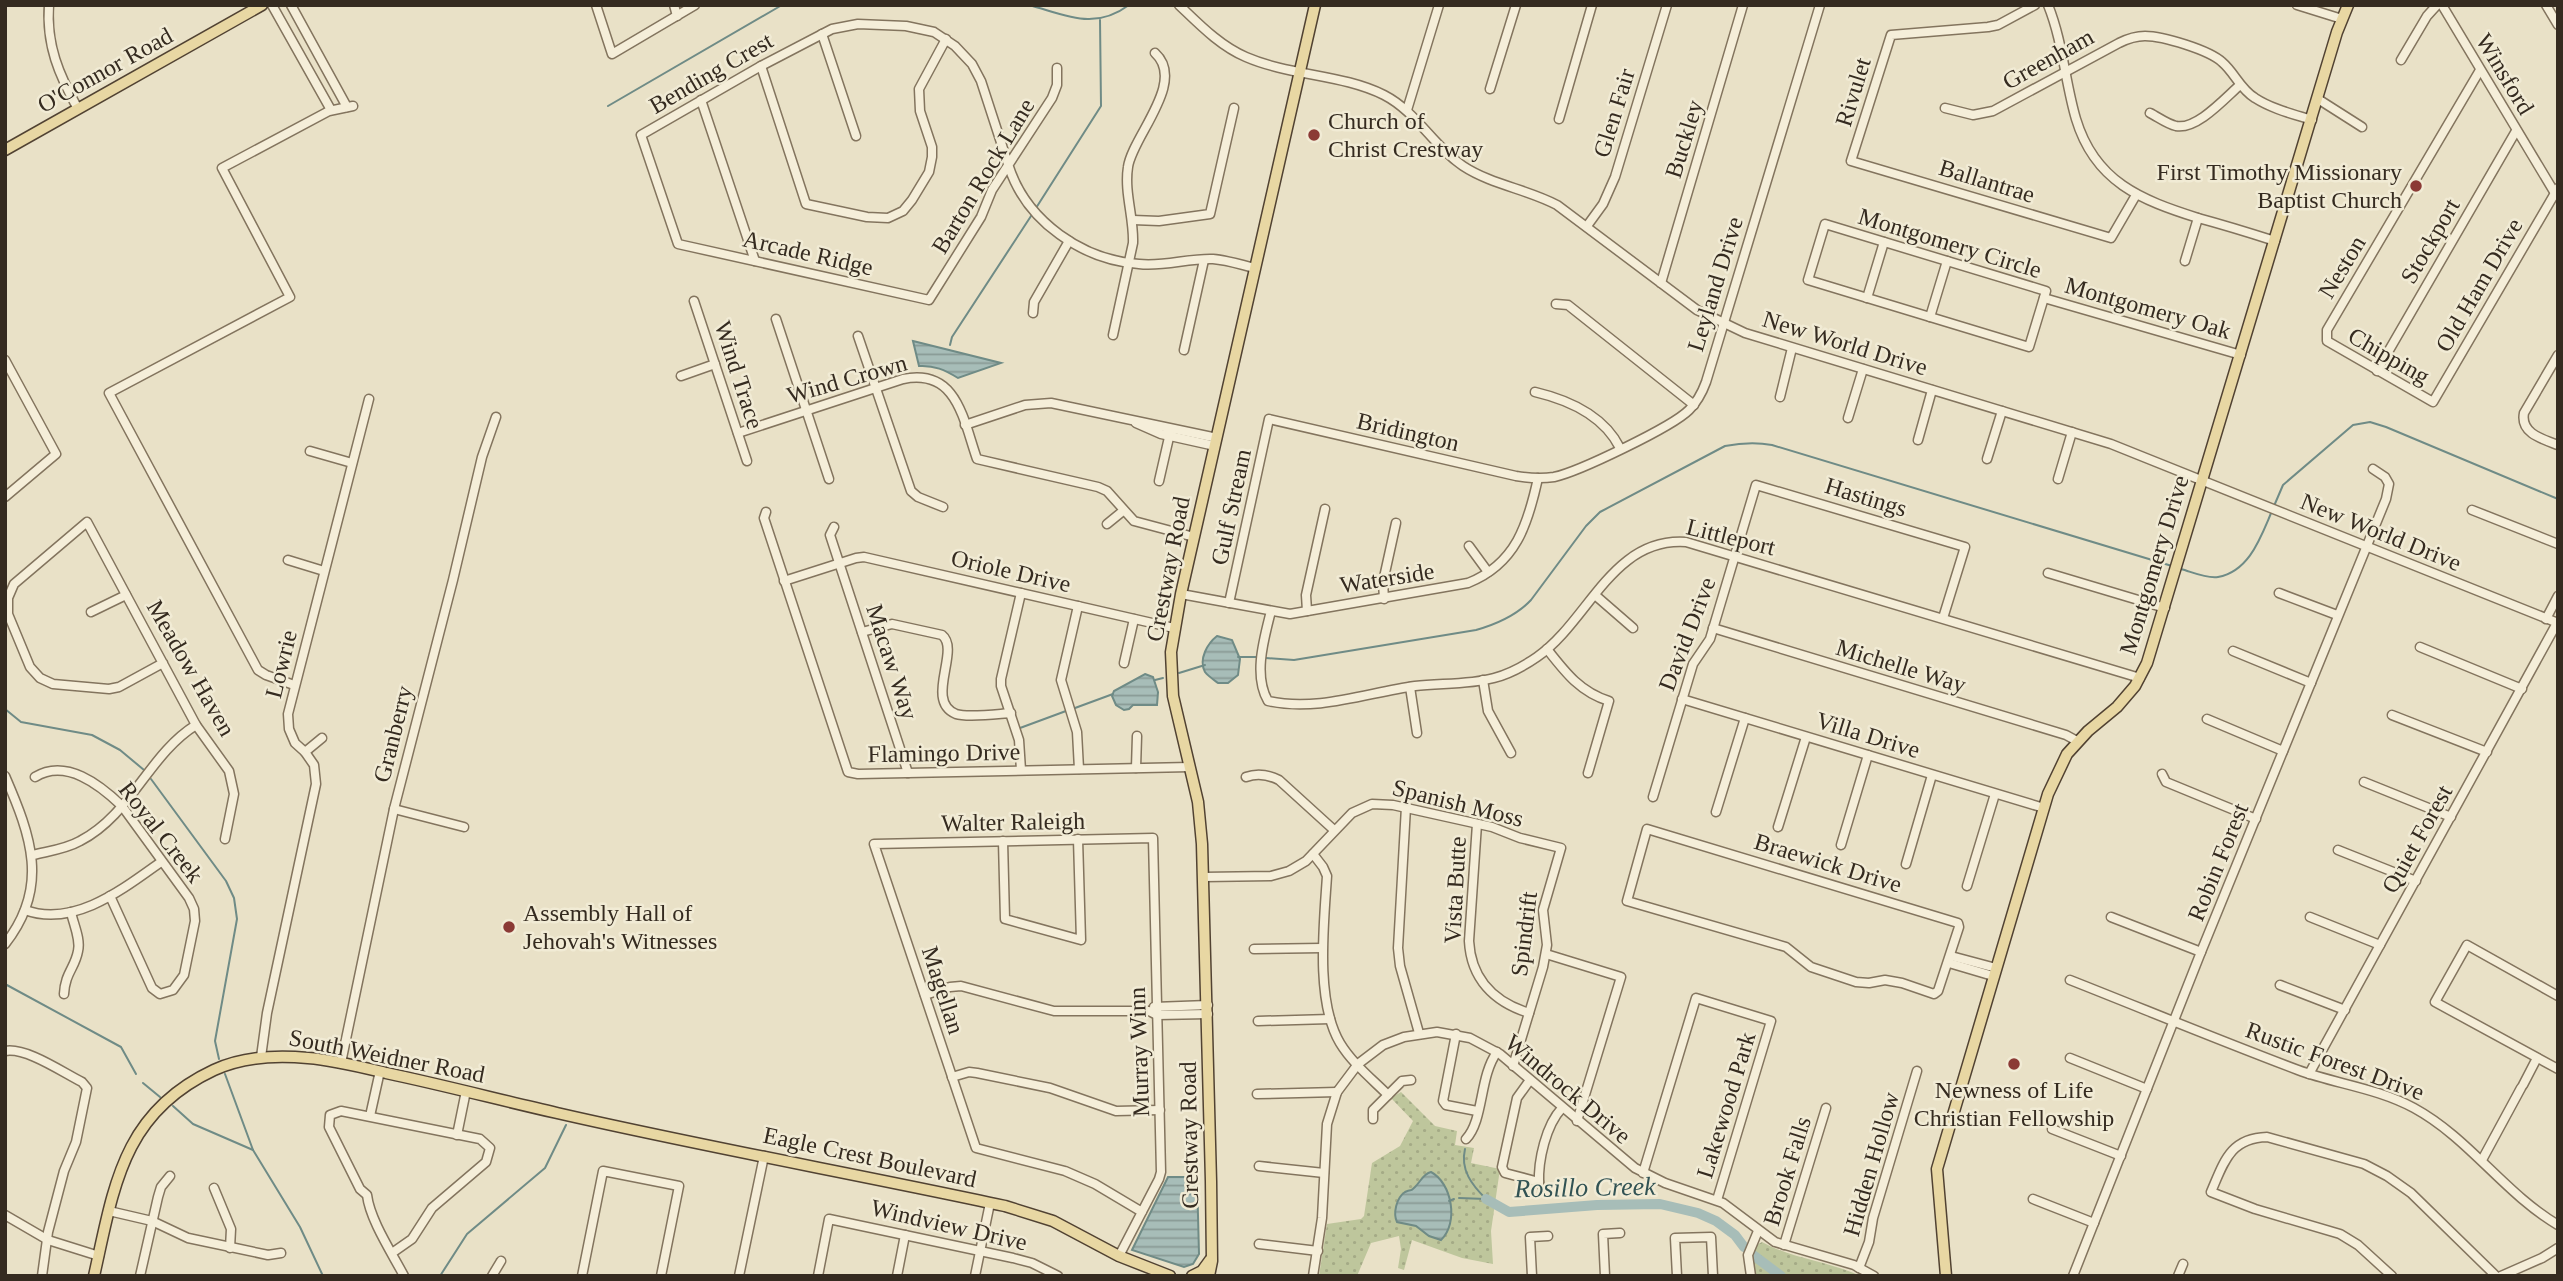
<svg xmlns="http://www.w3.org/2000/svg" width="2563" height="1281" font-family="Georgia,serif">
<style>
.park{fill:url(#park-dots)}
.water{fill:url(#water-rules);stroke:#6f8b86;stroke-width:2}
.lines{fill:none;stroke-linecap:round;stroke-linejoin:round}
.stream{stroke:#6f8b86;stroke-width:2}
.river{stroke:#a7bdb8;stroke-width:10}
.minor-casing{stroke:#83745e;stroke-width:11}
.major-casing{stroke:#514232;stroke-width:13}
.minor{stroke:#f5eed9;stroke-width:8}
.major{stroke:#e8d7a3;stroke-width:10}
.poi-dot{fill:#8b3a35;stroke:#f1ebd5;stroke-width:2.5}
.labels{text-anchor:middle;stroke-width:5;stroke-linejoin:round;paint-order:stroke}
.street-label{font-size:24px;fill:#352b20;stroke:#f1ebd5}
.poi-label{font-size:24px;fill:#352b20;stroke:#f1ebd5;text-anchor:start}
.water-label{font-size:26px;font-style:italic;fill:#315253;stroke:#f1ebd5}
</style>
<defs>
<pattern id="park-dots" width="8" height="8" patternUnits="userSpaceOnUse" patternTransform="scale(1.75)"><rect width="8" height="8" fill="#bec69c"/><path d="M2 2h.1M6 6h.1" fill="none" stroke="#a4aa86" stroke-width="1.8" stroke-linecap="round"/></pattern>
<pattern id="water-rules" width="6" height="5" patternUnits="userSpaceOnUse" patternTransform="scale(1.75)"><rect width="6" height="5" fill="#a7bdb8"/><path d="M0 2.5h6" fill="none" stroke="#899a95"/></pattern>
</defs>
<rect width="100%" height="100%" fill="#e9e1c7"/>
<!-- park -->
<g class="park">
<polygon points="1401,1092 1435,1126 1457,1131 1455,1145 1474,1148 1471,1163 1500,1169 1491,1231 1493,1264 1462,1258 1412,1240 1404,1270 1398,1268 1401,1249 1399,1236 1371,1243 1357,1276 1319,1276 1327,1224 1361,1219 1364,1216 1372,1163 1400,1146 1413,1121 1391,1098"/>
<path d="M 1762,1242 C 1793,1259 1829,1261 1860,1276 L 1756,1276 L 1752,1259 L 1755,1246 Z"/>
</g>
<!-- water -->
<g class="water">
<path d="M 913,341 L 1001,363 L 958,378 C 945,370 934,365 919,366 Z"/>
<path d="M 1217,636 L 1232,640 L 1240,659 L 1238,675 L 1228,683 L 1218,683 C 1214,680 1208,676 1205,672 C 1198,659 1208,643 1217,636 Z"/>
<polygon points="1145,674 1153,677 1158,692 1157,705 1133,705 1129,709 1124,710 1116,705 1112,696 1114,691"/>
<path d="M 1431,1172 C 1452,1183 1459,1223 1441,1240 L 1429,1236 L 1416,1226 L 1397,1222 C 1393,1214 1396,1198 1405,1192 C 1413,1188 1409,1193 1415,1187 C 1421,1181 1423,1174 1431,1172 Z"/>
<polygon points="1168,1177 1197,1177 1199,1254 1193,1264 1184,1267 1132,1250"/>
</g>
<g class="lines">
<!-- stream -->
<g class="stream">
<path d="M 1029,5 C 1066,15 1094,31 1129,5"/>
<polyline points="608,106 782,5"/>
<polyline points="1036,208 1101,106 1100,20"/>
<polyline points="950,345 952,337 1033,213"/>
<polyline points="2274,506 2283,485 2353,425 2370,422 2386,427 2558,499"/>
<path d="M 2181,569 C 2192,572 2207,579 2218,577 C 2250,571 2261,536 2272,511"/>
<polyline points="1238,657 1257,657"/>
<path d="M 1266,658 L 1294,660 L 1476,630 C 1497,624 1516,616 1531,600 L 1586,526 L 1600,512 L 1725,446 C 1741,443 1755,442 1772,445 L 2172,566"/>
<polyline points="1179,673 1205,665"/>
<polyline points="1155,680 1163,678"/>
<polyline points="1075,708 1113,694"/>
<polyline points="5,709 21,722 92,735 120,750 144,770"/>
<polyline points="1020,728 1066,711"/>
<polyline points="151,779 226,881 234,898 237,919 215,1041 219,1059"/>
<polyline points="5,984 121,1047 136,1074"/>
<polyline points="225,1074 253,1150 300,1227 323,1276"/>
<polyline points="143,1083 160,1097"/>
<polyline points="173,1106 193,1124 253,1150"/>
<path d="M 1465,1149 C 1460,1170 1472,1185 1486,1199"/>
<polyline points="1459,1198 1486,1199"/>
<polyline points="1449,1201 1454,1199"/>
<polyline points="440,1276 467,1234 545,1168 566,1125"/>
</g>
<!-- river -->
<g class="river">
<polyline points="1486,1199 1509,1212 1597,1205 1660,1204 1698,1213 1716,1221 1735,1235 1744,1247"/>
<polyline points="1753,1255 1781,1276"/>
</g>
<defs>
<g id="minor">
<path d="M 49,5 C 46,45 59,75 78,109"/>
<polyline points="272,5 331,110"/>
<polyline points="291,5 347,107"/>
<polyline points="596,5 612,54 695,5"/>
<polyline points="674,5 677,16"/>
<path d="M 1179,5 C 1199,24 1220,46 1246,57 C 1290,76 1342,74 1384,95 C 1417,112 1433,146 1463,166 C 1492,185 1527,189 1557,205 L 1697,310 L 1745,333 L 2111,444 L 2558,623"/>
<polyline points="2035,5 1998,25 1988,27 1891,35 1851,161 2111,238 2136,195"/>
<path d="M 2048,5 C 2063,42 2065,82 2076,119 C 2095,182 2141,200 2198,218 C 2224,225 2250,233 2275,241"/>
<polyline points="2297,5 2342,19"/>
<polyline points="2442,5 2556,195"/>
<polyline points="2546,5 2558,25"/>
<polyline points="822,34 856,136"/>
<polyline points="2401,60 2427,16 2437,5"/>
<polyline points="761,66 806,204 867,217 888,218 903,211 912,200 929,172 932,157 932,147 920,111 919,89 946,39"/>
<path d="M 1057,68 L 1057,85 L 1052,98 L 992,190 L 981,217 L 929,300 L 678,244 L 641,135 L 761,66 L 832,29 L 858,24 L 906,26 L 934,32 L 955,46 L 972,64 L 981,81 L 1009,167 C 1027,222 1083,260 1139,264 C 1164,267 1188,258 1213,259 C 1227,260 1242,265 1255,268"/>
<polyline points="2480,70 2327,330 2327,341 2433,402 2558,188"/>
<polyline points="1490,89 1516,5"/>
<polyline points="2318,99 2362,127"/>
<polyline points="701,100 755,261"/>
<path d="M 1945,108 L 1973,115 L 1993,111 L 2119,43 C 2127,39 2135,36 2145,36 C 2163,36 2209,50 2222,62 C 2235,73 2240,89 2255,98 C 2272,109 2293,114 2312,120"/>
<polyline points="1407,110 1439,5"/>
<path d="M 2150,113 C 2158,117 2167,124 2176,126 C 2197,130 2225,98 2240,85"/>
<polyline points="1559,119 1592,5"/>
<polyline points="1133,220 1159,221 1210,214 1234,108"/>
<polygon points="1825,224 2046,291 2029,347 1808,280"/>
<polyline points="1587,226 1603,204 1615,177 1667,5"/>
<polyline points="2185,261 2198,218"/>
<polyline points="1661,283 1743,5"/>
<polyline points="1867,298 1884,242"/>
<polyline points="2044,298 2241,355"/>
<polyline points="694,301 747,461"/>
<polyline points="1556,304 1568,305 1694,405"/>
<polyline points="1033,313 1034,302 1069,241"/>
<polyline points="1930,317 1947,261"/>
<polyline points="776,319 829,479"/>
<path d="M 1113,335 L 1133,243 C 1134,218 1124,192 1128,167 C 1132,137 1187,82 1155,53"/>
<polyline points="858,336 911,491 918,497 943,507"/>
<polyline points="1184,350 1204,260"/>
<path d="M 2558,355 L 2524,413 C 2520,433 2542,439 2558,445"/>
<polyline points="5,360 56,454 5,497"/>
<polyline points="2377,371 2516,131"/>
<polyline points="681,376 715,364"/>
<path d="M 1535,392 C 1569,400 1604,416 1620,448"/>
<polyline points="1780,397 1792,348"/>
<polyline points="1848,418 1863,369"/>
<polyline points="1136,423 1161,434 1215,446"/>
<polyline points="965,425 1025,405 1051,403 1217,438"/>
<path d="M 738,433 L 903,379 C 957,368 963,419 977,459 L 1098,487 L 1107,491 L 1134,521 L 1194,537"/>
<polyline points="1918,440 1932,390"/>
<polyline points="310,451 352,463"/>
<polyline points="1987,459 2002,411"/>
<polyline points="2058,479 2072,432"/>
<polyline points="1159,481 1170,433"/>
<polyline points="2472,510 2558,544"/>
<polyline points="766,512 764,518 848,772 858,774 1190,767"/>
<polyline points="1107,524 1123,511"/>
<polyline points="834,527 830,535 908,773"/>
<polyline points="1469,546 1488,572"/>
<polyline points="288,560 324,571"/>
<polyline points="2048,573 2165,608"/>
<polyline points="784,581 856,558 864,557 1174,628"/>
<polyline points="2279,593 2337,615"/>
<path d="M 1181,594 L 1290,614 L 1468,583 C 1516,564 1528,524 1538,478"/>
<polyline points="1595,595 1633,628"/>
<polyline points="1384,599 1383,582 1396,523"/>
<path d="M 1229,603 L 1269,419 L 1516,476 C 1528,478 1541,479 1554,477 C 1578,472 1672,427 1689,410 C 1697,402 1702,393 1706,382 L 1820,5"/>
<polyline points="1078,606 1061,680 1077,732 1079,769"/>
<path d="M 1271,611 C 1264,639 1253,675 1268,701 C 1317,712 1366,693 1415,686 C 1441,683 1468,685 1494,678 C 1509,674 1524,666 1537,657 C 1589,621 1612,537 1686,542 L 2140,678"/>
<polyline points="1307,611 1306,595 1325,509"/>
<polyline points="91,612 126,595"/>
<polyline points="2546,619 2558,596"/>
<polyline points="1713,628 2066,735 2077,741"/>
<path d="M 862,632 L 892,624 L 942,635 C 961,650 924,701 956,714 C 968,718 997,714 1011,713"/>
<polyline points="2420,647 2522,689"/>
<path d="M 1547,649 C 1565,672 1580,692 1609,701 L 1588,773"/>
<polyline points="2233,651 2311,683"/>
<polyline points="163,663 119,687 109,689 53,684 40,678 30,667 8,614 8,598 14,584 87,522 196,725 229,771 234,794 225,839"/>
<polyline points="1124,663 1134,619"/>
<polyline points="1483,680 1488,711 1511,753"/>
<polyline points="294,685 266,675 258,670 109,393 290,297 222,168 329,111 353,106"/>
<polyline points="1410,687 1417,733"/>
<polyline points="1682,699 2044,808"/>
<polyline points="2392,715 2487,752"/>
<polyline points="2207,719 2283,751"/>
<polyline points="305,752 322,738"/>
<polyline points="1136,768 1137,736"/>
<polyline points="1021,770 1019,740 1001,686 1001,679 1021,593"/>
<polyline points="2162,774 2166,782 2256,819"/>
<path d="M 5,776 C 31,836 50,887 5,944"/>
<path d="M 35,777 C 66,758 100,785 122,806 L 189,898 L 194,909 L 195,921 L 184,975 L 173,990 L 160,994 L 152,988 L 110,896"/>
<path d="M 1246,777 C 1257,773 1269,775 1279,780 L 1334,830"/>
<polyline points="2364,782 2451,817"/>
<polyline points="1653,797 1693,664 1710,639 1756,485 1965,547 1943,618"/>
<polyline points="1406,807 1398,948 1400,966 1419,1033"/>
<polyline points="394,809 464,827"/>
<polyline points="1716,812 1745,718"/>
<path d="M 1477,824 L 1469,941 C 1471,979 1494,1002 1529,1013"/>
<polyline points="1778,827 1806,737"/>
<polygon points="1647,829 1958,923 1959,927 1938,991 1934,994 1902,983 1885,980 1869,983 1856,982 1811,967 1786,947 1627,901"/>
<polyline points="1003,841 1005,919 1081,940 1078,839"/>
<polyline points="1841,845 1868,755"/>
<polyline points="2338,850 2416,881"/>
<path d="M 1313,854 L 1323,867 L 1327,876 C 1324,923 1315,1001 1340,1043 C 1352,1063 1372,1079 1388,1095"/>
<path d="M 33,855 C 49,851 66,849 80,841 C 131,815 149,754 196,725"/>
<polyline points="1906,864 1932,775"/>
<polyline points="1204,877 1271,876 1289,871 1306,861 1352,813 1372,804 1393,805 1492,827 1520,838 1561,848 1543,910 1547,945 1543,967 1513,1066"/>
<polyline points="1967,886 1995,794"/>
<path d="M 25,910 C 74,928 123,889 161,862"/>
<polyline points="2111,917 2201,952"/>
<polyline points="2310,917 2380,945"/>
<polyline points="1254,949 1322,948"/>
<polyline points="1546,954 1621,977 1577,1121"/>
<polyline points="1951,956 1996,968"/>
<polyline points="1949,963 1993,976"/>
<path d="M 2070,980 C 2146,1010 2221,1041 2298,1070 C 2336,1084 2377,1088 2414,1108 C 2469,1138 2504,1193 2558,1225"/>
<polyline points="2280,985 2345,1010"/>
<path d="M 64,994 C 65,973 75,968 78,951 C 81,939 73,923 71,912"/>
<polyline points="925,995 950,987 961,986 1054,1011 1149,1011 1157,1015 1208,1014"/>
<polyline points="2558,996 2467,945 2435,1002 2558,1069"/>
<polyline points="1154,1007 1208,1005"/>
<polyline points="1258,1021 1330,1019"/>
<polyline points="1456,1034 1443,1101 1446,1105 1477,1111"/>
<path d="M 5,1051 C 26,1047 62,1072 82,1082 L 87,1088 L 76,1142 L 64,1171 L 48,1232 L 42,1276"/>
<polyline points="261,1057 267,1013 316,784 314,765 305,752 295,743 289,729 288,714 369,399"/>
<polyline points="2070,1058 2147,1089"/>
<polyline points="341,1063 394,809 453,580 482,457 496,417"/>
<polyline points="2309,1074 2557,623"/>
<polyline points="952,1077 969,1072 977,1073 1050,1088 1116,1111 1160,1110"/>
<polyline points="1530,1080 1517,1098 1502,1167 1505,1173 1539,1182"/>
<polyline points="2523,1085 2537,1058"/>
<polyline points="1257,1094 1337,1092"/>
<polyline points="370,1116 380,1071"/>
<polyline points="1373,1119 1373,1110 1402,1081 1411,1080"/>
<polyline points="2052,1129 2121,1156"/>
<polyline points="457,1135 466,1091"/>
<path d="M 1466,1139 C 1484,1120 1479,1077 1497,1052"/>
<polyline points="2482,1160 2521,1088"/>
<polyline points="1259,1166 1324,1173"/>
<polyline points="1643,1173 1696,998 1771,1021 1717,1200"/>
<path d="M 1539,1184 C 1538,1160 1546,1125 1562,1108"/>
<polyline points="214,1188 231,1229 230,1248"/>
<polyline points="2033,1199 2094,1223"/>
<polyline points="109,1211 152,1221 188,1238 268,1255 281,1253"/>
<polyline points="5,1215 48,1240 99,1256"/>
<polyline points="1259,1244 1318,1251"/>
<polyline points="1784,1245 1826,1108"/>
<path d="M 392,1253 L 412,1239 L 432,1208 L 486,1162 L 490,1148 L 480,1139 L 341,1111 L 330,1115 L 329,1127 L 360,1189 L 367,1195 C 370,1220 392,1253 404,1276"/>
<polyline points="1119,1256 1159,1179 1161,1172 1153,838 874,844 976,1148 1065,1171 1095,1184 1142,1212"/>
<polyline points="1859,1268 1869,1242 1873,1218 1917,1071"/>
<polyline points="140,1276 158,1197 161,1187 170,1176"/>
<polyline points="492,1276 501,1261"/>
<polyline points="582,1276 603,1171 679,1186 661,1276"/>
<polyline points="739,1276 764,1156"/>
<polyline points="818,1276 829,1219 1013,1258 1032,1263 1058,1276"/>
<polyline points="897,1276 905,1235"/>
<polyline points="975,1276 990,1203"/>
<polyline points="1313,1276 1322,1218 1327,1124 1337,1092 1358,1064 1383,1045 1404,1037 1437,1032 1470,1038 1500,1054 1635,1168 1665,1183 1723,1203 1775,1242 1854,1265 1874,1276"/>
<polyline points="1532,1276 1530,1237 1548,1236"/>
<polyline points="1605,1276 1603,1234 1620,1233"/>
<polyline points="1677,1276 1675,1238 1711,1237 1713,1276"/>
<polyline points="1751,1276 1748,1255 1758,1231"/>
<polyline points="2073,1276 2201,952 2386,499 2389,484 2385,477 2373,469"/>
<polyline points="2178,1276 2183,1264"/>
<path d="M 2392,1276 L 2358,1245 L 2340,1234 L 2255,1209 L 2211,1192 C 2224,1162 2230,1138 2267,1137 L 2364,1164 L 2387,1176 L 2411,1193 L 2496,1276"/>
<polyline points="2501,1276 2542,1258 2558,1248"/>
</g>
<g id="major">
<polyline points="5,150 262,5"/>
<path d="M 94,1276 C 114,1187 122,1113 214,1070 C 244,1056 276,1055 308,1058 C 334,1060 361,1067 386,1073 C 443,1085 500,1100 557,1113 C 705,1147 856,1174 1005,1206 L 1053,1221 L 1119,1256 L 1170,1276"/>
<polyline points="1192,1276 1202,1271 1210,1260"/>
<polyline points="1209,1276 1212,1261 1211,1181 1202,844 1198,802 1173,696 1171,652 1181,594 1315,5"/>
<polyline points="1946,1276 1937,1169 2048,794 2067,754 2088,731 2117,707 2135,686 2147,663 2337,32 2348,5"/>
</g>
</defs>
<!-- minor casing -->
<use href="#minor" class="minor-casing"/>
<!-- major casing -->
<use href="#major" class="major-casing"/>
<!-- minor -->
<use href="#minor" class="minor"/>
<!-- major -->
<use href="#major" class="major"/>
</g>
<!-- markers -->
<g class="poi-dot">
<circle cx="1314" cy="135" r="7"/>
<circle cx="2416" cy="186" r="7"/>
<circle cx="509" cy="927" r="7"/>
<circle cx="2014" cy="1064" r="7"/>
</g>
<g class="labels">
<!-- street labels -->
<g class="street-label">
<text transform="translate(2048 59) rotate(-29)" y="8">Greenham</text>
<text transform="translate(105 70) rotate(-29)" y="8">O'Connor Road</text>
<text transform="translate(711 73) rotate(-30)" y="8">Bending Crest</text>
<text transform="translate(2505 74) rotate(59)" y="8">Winsford</text>
<text transform="translate(1853 92) rotate(-73)" y="8">Rivulet</text>
<text transform="translate(1614 113) rotate(-73)" y="8">Glen Fair</text>
<text transform="translate(1684 139) rotate(-73)" y="8">Buckley</text>
<text transform="translate(983 176) rotate(-59)" y="8">Barton Rock Lane</text>
<text transform="translate(1987 181) rotate(17)" y="8">Ballantrae</text>
<text transform="translate(2430 241) rotate(-60)" y="8">Stockport</text>
<text transform="translate(1950 243) rotate(17)" y="8">Montgomery Circle</text>
<text transform="translate(808 253) rotate(13)" y="8">Arcade Ridge</text>
<text transform="translate(2342 267) rotate(-59)" y="8">Neston</text>
<text transform="translate(1715 284) rotate(-73)" y="8">Leyland Drive</text>
<text transform="translate(2479 285) rotate(-60)" y="8">Old Ham Drive</text>
<text transform="translate(2148 308) rotate(16)" y="8">Montgomery Oak</text>
<text transform="translate(1845 343) rotate(17)" y="8">New World Drive</text>
<text transform="translate(2389 356) rotate(30)" y="8">Chipping</text>
<text transform="translate(739 375) rotate(72)" y="8">Wind Trace</text>
<text transform="translate(847 379) rotate(-16)" y="8">Wind Crown</text>
<text transform="translate(1408 432) rotate(13)" y="8">Bridington</text>
<text transform="translate(1866 497) rotate(17)" y="8">Hastings</text>
<text transform="translate(1231 507) rotate(-78)" y="8">Gulf Stream</text>
<text transform="translate(2381 532) rotate(22)" y="8">New World Drive</text>
<text transform="translate(1731 537) rotate(14)" y="8">Littleport</text>
<text transform="translate(2154 565) rotate(-73)" y="8">Montgomery Drive</text>
<text transform="translate(1168 569) rotate(-79)" y="8">Crestway Road</text>
<text transform="translate(1011 571) rotate(13)" y="8">Oriole Drive</text>
<text transform="translate(1387 578) rotate(-9)" y="8">Waterside</text>
<text transform="translate(1687 634) rotate(-69)" y="8">David Drive</text>
<text transform="translate(892 662) rotate(72)" y="8">Macaw Way</text>
<text transform="translate(281 664) rotate(-76)" y="8">Lowrie</text>
<text transform="translate(1901 666) rotate(17)" y="8">Michelle Way</text>
<text transform="translate(191 668) rotate(60)" y="8">Meadow Haven</text>
<text transform="translate(393 734) rotate(-76)" y="8">Granberry</text>
<text transform="translate(1868 735) rotate(17)" y="8">Villa Drive</text>
<text transform="translate(944 753) rotate(-1)" y="8">Flamingo Drive</text>
<text transform="translate(1458 803) rotate(14)" y="8">Spanish Moss</text>
<text transform="translate(1013 822) rotate(-1)" y="8">Walter Raleigh</text>
<text transform="translate(161 832) rotate(52)" y="8">Royal Creek</text>
<text transform="translate(2417 839) rotate(-61)" y="8">Quiet Forest</text>
<text transform="translate(2218 862) rotate(-68)" y="8">Robin Forest</text>
<text transform="translate(1828 863) rotate(17)" y="8">Braewick Drive</text>
<text transform="translate(1455 890) rotate(-87)" y="8">Vista Butte</text>
<text transform="translate(1524 934) rotate(-83)" y="8">Spindrift</text>
<text transform="translate(943 990) rotate(72)" y="8">Magellan</text>
<text transform="translate(1139 1052) rotate(-92)" y="8">Murray Winn</text>
<text transform="translate(387 1056) rotate(11)" y="8">South Weidner Road</text>
<text transform="translate(2335 1061) rotate(20)" y="8">Rustic Forest Drive</text>
<text transform="translate(1568 1089) rotate(40)" y="8">Windrock Drive</text>
<text transform="translate(1726 1105) rotate(-73)" y="8">Lakewood Park</text>
<text transform="translate(1189 1135) rotate(-91)" y="8">Crestway Road</text>
<text transform="translate(870 1157) rotate(12)" y="8">Eagle Crest Boulevard</text>
<text transform="translate(1871 1164) rotate(-74)" y="8">Hidden Hollow</text>
<text transform="translate(1787 1171) rotate(-73)" y="8">Brook Falls</text>
<text transform="translate(949 1225) rotate(13)" y="8">Windview Drive</text>
</g>
<!-- poi labels -->
<g class="poi-label">
<text x="1328" y="129">Church of<tspan x="1328" dy="28">Christ Crestway</tspan></text>
<text x="2402" y="180" text-anchor="end">First Timothy Missionary<tspan x="2402" dy="28">Baptist Church</tspan></text>
<text x="523" y="921">Assembly Hall of<tspan x="523" dy="28">Jehovah's Witnesses</tspan></text>
<text x="2014" y="1098" text-anchor="middle">Newness of Life<tspan x="2014" dy="28">Christian Fellowship</tspan></text>
</g>
<!-- water labels -->
<g class="water-label">
<text transform="translate(1585 1187) rotate(-1)" y="9">Rosillo Creek</text>
</g>
</g>
<!-- border -->
<rect width="2563" height="1281" fill="none" stroke="#352b20" stroke-width="14"/>
</svg>
